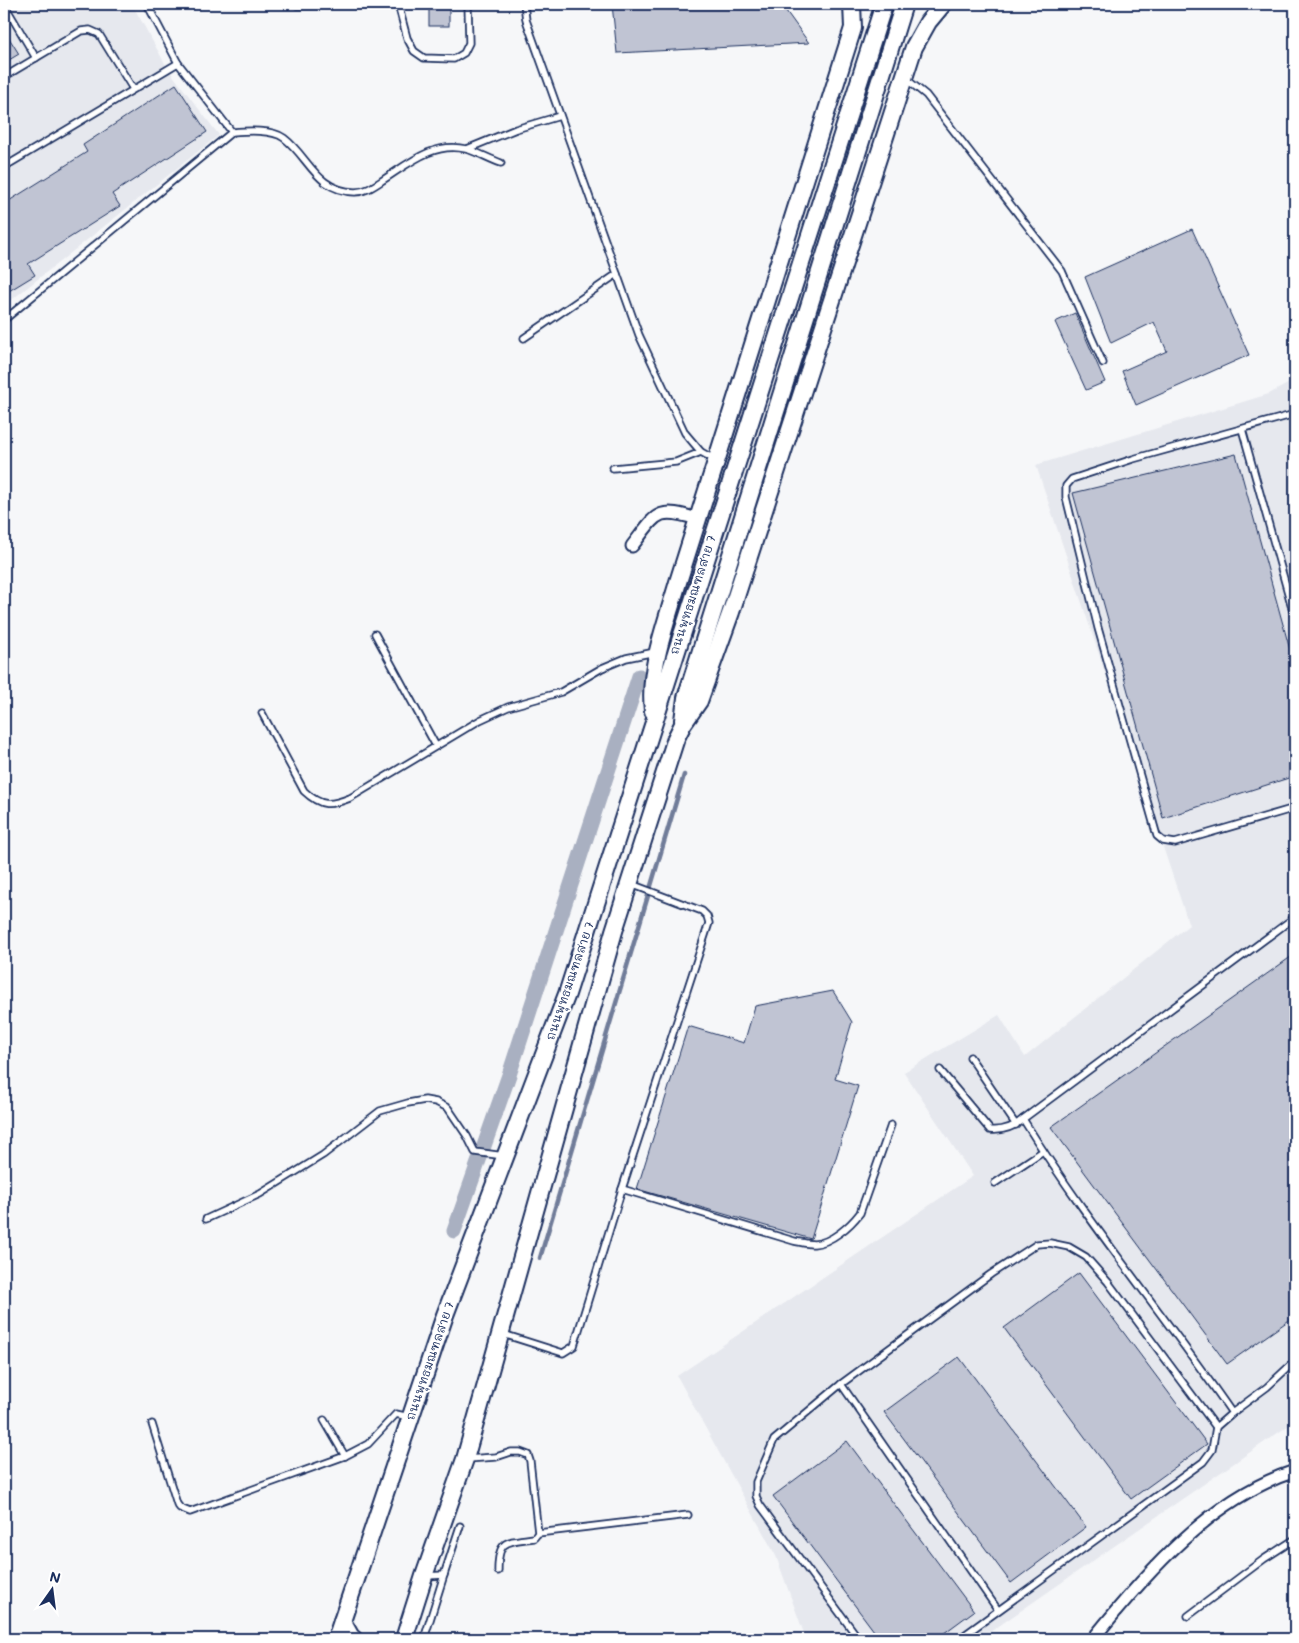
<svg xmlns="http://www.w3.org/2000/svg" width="1299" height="1643" font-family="Mali,'Playpen Sans Thai',sans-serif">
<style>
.built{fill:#e6e8ee}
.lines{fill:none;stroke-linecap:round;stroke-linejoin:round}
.stream{stroke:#707c99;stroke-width:4.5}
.canal{stroke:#a9b0c1;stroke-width:15}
.building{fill:#c0c4d3;stroke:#1b2f5e}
.lane-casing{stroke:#1b2f5e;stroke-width:9}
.street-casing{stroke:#1b2f5e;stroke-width:15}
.secondary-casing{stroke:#1b2f5e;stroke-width:20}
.lane{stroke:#fff;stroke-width:5.5}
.street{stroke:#fff;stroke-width:11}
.secondary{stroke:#fff;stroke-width:16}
.labels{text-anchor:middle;stroke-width:4;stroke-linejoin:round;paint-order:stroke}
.street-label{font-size:12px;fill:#1b2f5e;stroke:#fff}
</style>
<rect width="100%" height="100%" fill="#f6f7f9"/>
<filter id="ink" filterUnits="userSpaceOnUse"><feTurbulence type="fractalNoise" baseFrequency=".02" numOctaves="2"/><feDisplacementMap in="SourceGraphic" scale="10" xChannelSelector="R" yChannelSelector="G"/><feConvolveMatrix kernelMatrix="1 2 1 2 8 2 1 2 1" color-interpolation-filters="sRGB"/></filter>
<g filter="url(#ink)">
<!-- built -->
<g class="built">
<polygon points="4,4 132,4 168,69 219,135 4,306"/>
<polygon points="1295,380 1295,1421 980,1639 806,1639 776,1556 677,1376 973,1176 904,1072 999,1015 1025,1057 1189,925 1036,465 1269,394"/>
</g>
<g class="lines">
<!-- stream -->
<polyline class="stream" points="540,1258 684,775"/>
<!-- canal -->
<polyline class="canal" points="454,1231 509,1075 639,676"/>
</g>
<!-- building -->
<g class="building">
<rect x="429" y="4" width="20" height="22"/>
<polygon points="612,4 781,4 809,43 617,53"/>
<polygon points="4,30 19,54 4,63"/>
<polygon points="176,84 207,132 112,194 120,206 28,264 35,275 4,294 4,204 87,152 83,145"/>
<polygon points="1192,229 1249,355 1136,405 1122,371 1167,351 1154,322 1111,343 1085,277"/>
<polygon points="1075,313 1105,382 1086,390 1055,322"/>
<polygon points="1236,454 1295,668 1295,776 1163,818 1073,493"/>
<polygon points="1295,954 1295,1316 1227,1364 1051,1127"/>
<polygon points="833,991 852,1022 835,1079 858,1086 811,1239 637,1189 688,1026 744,1043 755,1006"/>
<polygon points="1079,1273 1207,1444 1131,1499 1004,1328"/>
<polygon points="959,1357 1086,1527 1011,1583 884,1412"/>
<polygon points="847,1441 974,1611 936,1639 880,1639 773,1496"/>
</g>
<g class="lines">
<defs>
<g id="lane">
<polyline points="4,4 36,58"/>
<polyline points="398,4 407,38 414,51 424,58 454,59 464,53 469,43 468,4"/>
<polyline points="524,4 526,20 639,335 685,433 701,452 714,459"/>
<polyline points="297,5 349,4"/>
<polyline points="4,77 81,31 90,30 99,34 133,89"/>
<polyline points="905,78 926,95 1062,271 1103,363"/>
<path d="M 232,132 C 246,131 272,129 284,138 C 309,157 316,191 355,192 C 366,192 374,186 383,180 C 408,164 434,141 466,149 C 478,152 489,159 501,163"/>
<polyline points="467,149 516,129 560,116"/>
<polyline points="4,167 178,63"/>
<polyline points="4,320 232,132 178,63 147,4"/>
<polyline points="524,338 617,274"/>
<polyline points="1295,414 1133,459 1072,479 1066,486 1066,497 1098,628 1157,836 1163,841 1175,843 1295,808"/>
<polyline points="1242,429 1295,618"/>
<polyline points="613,468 676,462 701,452"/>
<polyline points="375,634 436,746"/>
<path d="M 262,713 L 304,791 C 321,807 330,806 350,798 L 480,720 L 508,707 L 561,692 L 602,668 L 626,658 L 655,652"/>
<path d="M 1295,917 L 1023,1119 C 1086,1221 1164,1314 1232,1413 L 1267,1387 L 1295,1361"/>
<polyline points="970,1057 1016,1125"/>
<path d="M 940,1070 L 990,1130 C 1003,1131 1013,1128 1023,1119"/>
<polyline points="995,1183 1043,1151"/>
<polyline points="622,1189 709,923 707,916 702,911 631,884"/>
<polyline points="206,1219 260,1194 323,1155 380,1111 408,1103 425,1100 436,1102 448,1108 467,1136 475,1152 504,1156"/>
<path d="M 503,1334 L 563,1353 L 574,1346 L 622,1189 L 794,1241 C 800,1242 807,1244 814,1244 C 831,1243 850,1226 860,1213 L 891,1125"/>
<polyline points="841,1384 998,1610"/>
<polyline points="324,1420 345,1456"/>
<polyline points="152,1424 177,1504 180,1508 190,1512 345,1456 368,1444 396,1414 409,1417"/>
<path d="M 467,1459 L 496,1457 L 511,1452 L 520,1452 L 528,1455 L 530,1461 L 538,1533 L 534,1538 C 506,1542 498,1539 498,1571"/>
<polyline points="538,1533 688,1515"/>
<polyline points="426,1576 444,1575 460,1526"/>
<polyline points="1188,1616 1264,1559 1295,1539"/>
<polyline points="424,1639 444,1575"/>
<polyline points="859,1639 760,1505 756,1496 756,1482 774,1440 841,1384 991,1274 1037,1244 1050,1243 1069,1247 1086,1257 1108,1282 1216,1427"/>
<polyline points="959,1639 1203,1462 1212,1450 1216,1427 1232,1413"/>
</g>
<g id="street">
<path d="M 632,546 C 657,514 656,506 697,519"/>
<path d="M 1093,1639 C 1146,1573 1212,1497 1295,1471"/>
</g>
<g id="secondary">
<path d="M 653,711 C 648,668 666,624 678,582 L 853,28 L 852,4"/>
<polyline points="683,720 686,698 904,4"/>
<polyline points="342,1621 351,1637 354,1639"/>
<polyline points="336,1639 445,1315 567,994 884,4"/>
<polyline points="404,1639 424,1576 465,1459 614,931 676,738 683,724 699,701 731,612 914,47 928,22 943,4"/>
</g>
</defs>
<!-- lane casing -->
<use href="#lane" class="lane-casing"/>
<!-- street casing -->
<use href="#street" class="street-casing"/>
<!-- secondary casing -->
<use href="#secondary" class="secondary-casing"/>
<!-- lane -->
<use href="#lane" class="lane"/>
<!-- street -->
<use href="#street" class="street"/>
<!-- secondary -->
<use href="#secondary" class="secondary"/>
</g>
</g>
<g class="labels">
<!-- street labels -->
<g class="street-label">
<text transform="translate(693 595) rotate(-72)" y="4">ถนนพุทธมณฑลสาย 7</text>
<text transform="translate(570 981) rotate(-71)" y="4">ถนนพุทธมณฑลสาย 7</text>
<text transform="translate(430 1361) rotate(-71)" y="4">ถนนพุทธมณฑลสาย 7</text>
</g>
</g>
<!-- margin -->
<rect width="1299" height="1643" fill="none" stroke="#fff" stroke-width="20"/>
<rect x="10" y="10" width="1279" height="1623" fill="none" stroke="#1b2f5e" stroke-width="2" filter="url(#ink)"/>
<!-- north arrow -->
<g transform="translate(52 1590) rotate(14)" stroke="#ffffff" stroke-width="4" paint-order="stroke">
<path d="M0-4L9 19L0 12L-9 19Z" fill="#1b2f5e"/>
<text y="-8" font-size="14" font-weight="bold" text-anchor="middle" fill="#1b2f5e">N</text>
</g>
</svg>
